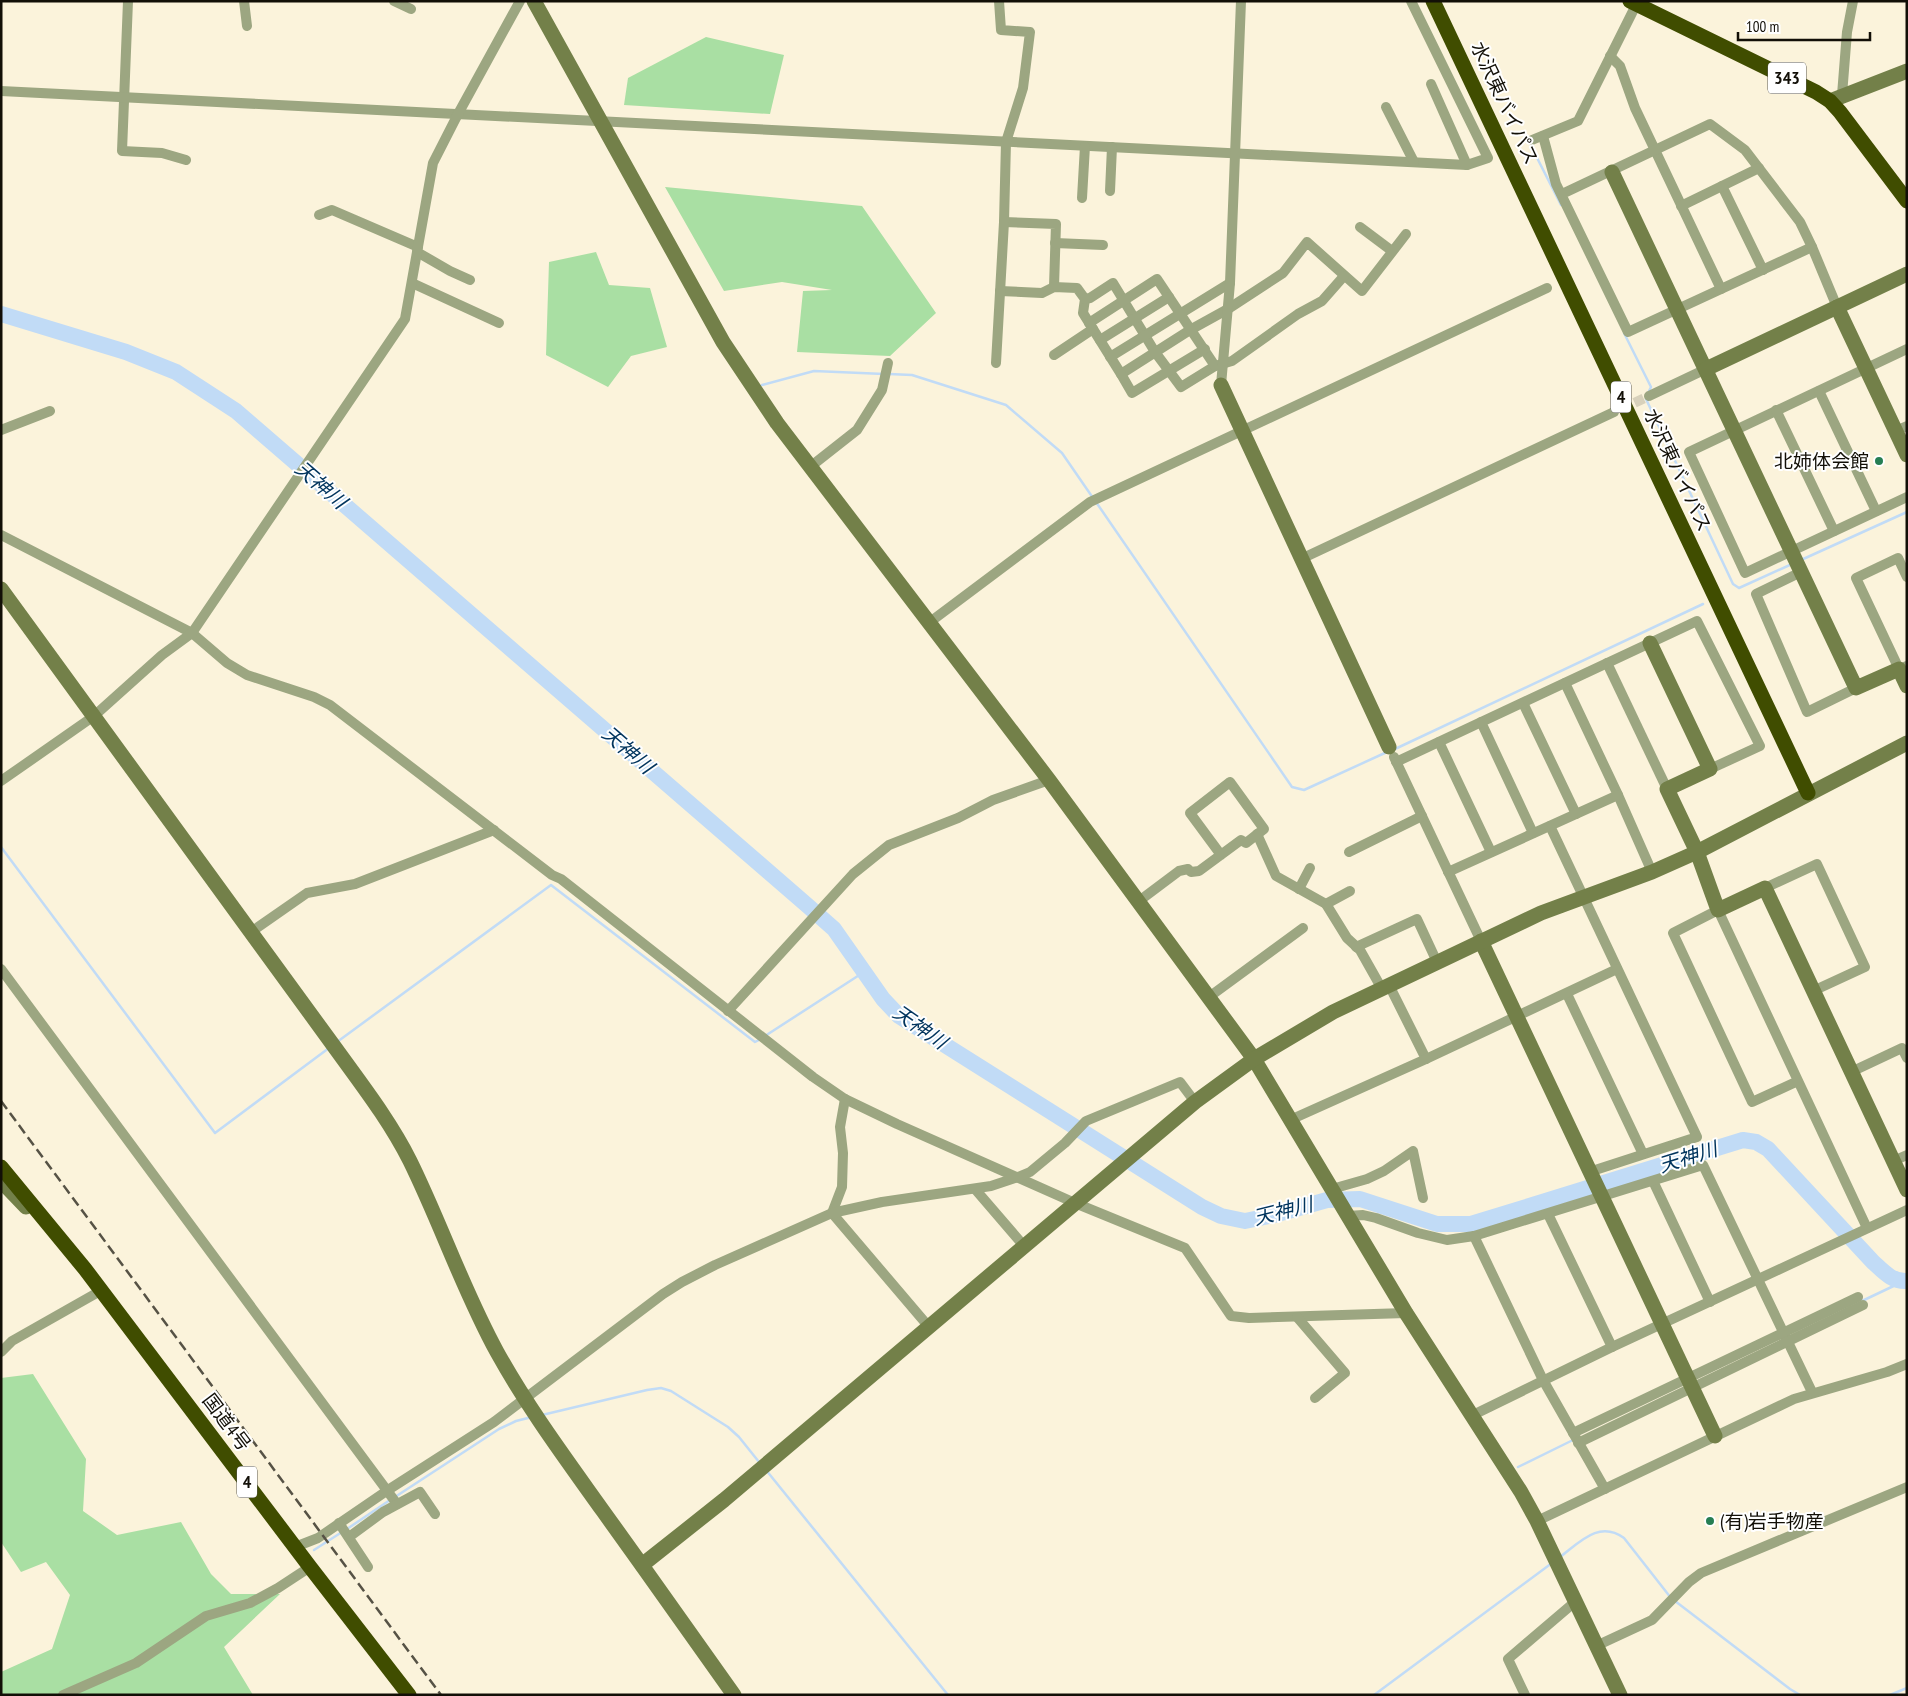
<svg xmlns="http://www.w3.org/2000/svg" width="1908" height="1696" font-family="'PT Sans Narrow','Noto Sans JP',sans-serif">
<style>
.green{fill:#a9dfa3}
.lines{fill:none;stroke-linecap:round;stroke-linejoin:round}
.stream{stroke:#c1dbf6;stroke-width:2.5}
.river{stroke:#c1dbf6;stroke-width:16}
.street-tunnel{stroke:#d8d1bb;stroke-width:10;stroke-dasharray:10 5;stroke-linecap:butt}
.street{stroke:#9ca681;stroke-width:10}
.secondary{stroke:#738049;stroke-width:15}
.highway{stroke:#404d00;stroke-width:15}
.rail{stroke:#565245;stroke-width:2.5;stroke-dasharray:10 5;stroke-linecap:butt}
.poi-dot{fill:#267e53;stroke:#fff;stroke-width:2}
.labels{text-anchor:middle;stroke-width:4;stroke-linejoin:round;paint-order:stroke}
.shield{fill:#fff;stroke:#595751;stroke-width:1}
.shield-label{font-size:18px;font-weight:bold;fill:#120f07}
.street-label{font-size:19px;fill:#120f07;stroke:#fff}
.poi-label{font-size:19px;fill:#120f07;stroke:#fff;text-anchor:end}
.water-label{font-size:20px;font-style:italic;fill:#01345d;stroke:#fff}
</style>
<rect width="100%" height="100%" fill="#fbf3db"/>
<!-- green -->
<g class="green">
<polygon points="706,37 784,55 770,114 624,105 628,78"/>
<polygon points="665,187 862,206 936,313 890,356 797,352 803,291 832,290 782,282 724,291"/>
<polygon points="596,252 609,285 650,288 667,347 631,356 608,387 546,355 549,262"/>
<polygon points="33,1374 86,1459 83,1511 117,1535 181,1522 211,1574 231,1594 280,1594 224,1647 253,1695 1,1695 1,1672 52,1649 70,1595 46,1562 21,1572 1,1542 1,1378"/>
</g>
<g class="lines">
<!-- stream -->
<g class="stream">
<polyline points="1531,146 1561,205"/>
<polyline points="1624,333 1651,387 1649,391"/>
<polyline points="889,374 912,375 1006,405 1062,453 1093,498"/>
<polyline points="762,385 814,371 884,374"/>
<polyline points="1646,399 1733,584 1739,588 1792,564"/>
<polyline points="1096,502 1292,787 1304,790 1387,752"/>
<polyline points="1801,560 1907,512"/>
<polyline points="1395,749 1703,604"/>
<polyline points="1,847 215,1133 329,1048"/>
<polyline points="765,1036 864,972"/>
<polyline points="337,1042 551,885 755,1042 761,1039"/>
<polyline points="1862,1301 1902,1282"/>
<polyline points="542,1415 647,1390 661,1388 671,1391 728,1427 739,1437 759,1462"/>
<polyline points="1518,1467 1573,1440"/>
<polyline points="766,1470 948,1695"/>
<polyline points="395,1497 499,1429 516,1421 532,1417"/>
<polyline points="347,1529 390,1500"/>
<polyline points="314,1550 342,1532"/>
<path d="M 1560,1557 C 1580,1542 1599,1520 1624,1538 L 1671,1598"/>
<polyline points="1675,1601 1790,1689 1800,1695"/>
<polyline points="1374,1695 1552,1563"/>
<polyline points="1890,1695 1907,1688"/>
</g>
<!-- river -->
<path class="river" d="M 1,314 L 126,352 L 176,372 L 236,411 L 808,906 L 834,929 L 883,999 L 899,1016 L 1202,1207 L 1221,1216 L 1245,1221 L 1274,1215 L 1327,1200 L 1360,1199 L 1437,1224 L 1471,1224 L 1743,1140 L 1756,1142 L 1768,1149 L 1873,1262 C 1883,1271 1892,1282 1907,1281"/>
<!-- street-tunnel -->
<polyline class="street-tunnel" points="1621,409 1649,396"/>
<!-- street -->
<g class="street">
<polyline points="128,1 122,151 162,153 186,160"/>
<polyline points="244,1 247,26"/>
<polyline points="394,1 411,9"/>
<polyline points="1610,56 1620,66 1635,108 1721,289"/>
<polyline points="1431,84 1467,165"/>
<polyline points="1,91 1467,165 1488,158 1411,1"/>
<polyline points="1842,95 1847,32 1853,1"/>
<polyline points="1386,107 1414,162"/>
<polyline points="1543,136 1556,184 1628,332 1812,247 1800,222 1745,150 1710,124 1562,194"/>
<polyline points="1532,140 1578,121 1636,5"/>
<polyline points="1722,186 1763,270"/>
<polyline points="1110,191 1112,147"/>
<polyline points="1082,198 1085,146"/>
<polyline points="1681,206 1759,168"/>
<polyline points="319,215 332,210 418,247"/>
<polyline points="1004,222 1056,224 1054,287"/>
<polyline points="1360,227 1392,251"/>
<polyline points="1055,243 1103,245"/>
<polyline points="1812,247 1837,307"/>
<polyline points="417,252 450,271 470,280"/>
<polyline points="412,283 499,323"/>
<polyline points="1000,291 1042,293 1054,287 1077,288 1085,299 1083,313 1121,374 1190,330 1228,309 1283,273 1307,242 1362,291 1406,234"/>
<polyline points="1085,299 1090,298 1113,283 1155,352 1181,387 1215,366"/>
<polyline points="1089,323 1157,279 1215,366 1232,361 1298,314 1322,301 1344,276"/>
<polyline points="1100,340 1169,297"/>
<polyline points="1907,349 1689,452 1745,573 1907,497"/>
<polyline points="1054,355 1093,329"/>
<polyline points="1110,357 1230,283"/>
<polyline points="996,363 1004,222 1006,142 1023,88 1030,32 1001,30 999,1"/>
<polyline points="1121,374 1132,393 1205,349"/>
<polyline points="1221,385 1230,283 1241,1"/>
<polyline points="1819,391 1876,511"/>
<polyline points="1649,396 1706,369"/>
<polyline points="1776,410 1834,531"/>
<polyline points="1,430 50,411"/>
<polyline points="1895,431 1907,426"/>
<polyline points="810,467 857,430 882,390 888,363"/>
<polyline points="1,535 192,633 227,663 247,675 314,697 330,705 552,875 561,879 813,1077 845,1099 897,1124 1075,1203 1185,1248 1231,1316 1249,1318 1406,1313"/>
<polyline points="1301,559 1614,412"/>
<polyline points="1801,572 1756,594 1807,712 1856,688"/>
<polyline points="1907,577 1898,558 1856,578 1899,669 1907,666"/>
<polyline points="930,622 1090,502 1547,288"/>
<polyline points="1607,663 1667,789"/>
<polyline points="1565,683 1618,795 1652,872"/>
<polyline points="1523,703 1576,814"/>
<polyline points="1481,722 1533,833"/>
<polyline points="1439,742 1491,852"/>
<polyline points="1394,757 1481,941"/>
<polyline points="1396,762 1697,621 1760,746 1710,769"/>
<polyline points="1,781 94,716 162,655 192,633 405,319 433,163 458,114 520,1"/>
<polyline points="1550,826 1697,1137 1589,1172"/>
<polyline points="1257,834 1276,876 1326,904 1347,938 1360,950 1382,989"/>
<polyline points="1349,852 1422,816"/>
<polyline points="1448,872 1618,795"/>
<polyline points="1765,888 1817,864 1865,967 1813,991"/>
<polyline points="1299,889 1310,868"/>
<polyline points="1139,901 1179,871 1188,869 1191,872 1199,871 1241,840 1246,843 1264,829 1230,782 1190,813 1221,855"/>
<polyline points="1326,904 1350,891"/>
<polyline points="251,932 307,893 355,884 494,830"/>
<polyline points="1356,947 1417,919 1437,962"/>
<polyline points="1,969 397,1504"/>
<polyline points="1389,985 1426,1059"/>
<polyline points="1567,994 1643,1154"/>
<polyline points="1209,997 1303,928"/>
<polyline points="728,1011 853,874 889,845 958,818 993,800 1049,780"/>
<polyline points="1851,1072 1902,1048 1907,1058"/>
<polyline points="1798,1081 1752,1102 1673,933 1718,910 1867,1228"/>
<polyline points="1290,1120 1426,1059 1617,969"/>
<polyline points="1893,1161 1907,1155"/>
<polyline points="1653,1181 1710,1302"/>
<polyline points="975,1189 1024,1246"/>
<polyline points="1332,1189 1367,1179 1384,1171 1413,1151 1423,1198"/>
<polyline points="832,1213 929,1327"/>
<polyline points="832,1213 842,1187 843,1153 840,1127 845,1099"/>
<polyline points="1548,1214 1612,1347"/>
<polyline points="1348,1216 1363,1215 1376,1218 1418,1233 1447,1240 1474,1236 1703,1165 1812,1392"/>
<polyline points="1474,1236 1543,1380 1605,1489"/>
<polyline points="1297,1317 1345,1373 1315,1398"/>
<polyline points="1,1352 12,1341 102,1290"/>
<polyline points="1473,1415 1612,1347 1907,1210"/>
<polyline points="1573,1433 1858,1297"/>
<polyline points="1578,1443 1863,1305"/>
<polyline points="1537,1521 1794,1399 1887,1372 1907,1364"/>
<polyline points="339,1523 368,1567"/>
<polyline points="349,1537 383,1512 420,1492 435,1514"/>
<polyline points="295,1547 318,1538 388,1490 494,1422 663,1294 682,1282 715,1265 832,1213 882,1202 991,1186 1018,1177 1030,1172 1065,1143 1086,1121 1180,1082 1195,1102"/>
<polyline points="1596,1646 1652,1620 1689,1582 1701,1573 1907,1487"/>
<polyline points="63,1695 136,1663 206,1616 250,1603 278,1588 310,1567"/>
<polyline points="1525,1695 1508,1659 1576,1601"/>
</g>
<!-- secondary -->
<g class="secondary">
<polyline points="534,1 723,342 777,423 1049,780 1254,1059 1406,1313 1521,1492 1537,1521 1620,1695"/>
<polyline points="1830,101 1907,71"/>
<polyline points="1612,172 1856,688 1899,669 1907,686"/>
<polyline points="1837,307 1907,455"/>
<polyline points="1706,369 1907,274"/>
<polyline points="1221,385 1389,747"/>
<path d="M 1,589 L 336,1049 C 362,1085 390,1121 410,1161 C 441,1224 463,1290 497,1352 C 528,1408 566,1459 603,1511 C 647,1572 690,1633 734,1695"/>
<polyline points="1650,643 1710,769 1667,789 1697,852 1718,910 1765,888 1907,1190"/>
<polyline points="1481,941 1715,1436"/>
<polyline points="1,1181 26,1207"/>
<polyline points="642,1565 724,1500 1195,1102 1254,1059 1333,1012 1541,913 1652,872 1697,852 1907,743"/>
</g>
<!-- highway -->
<g class="highway">
<polyline points="1433,1 1808,793"/>
<polyline points="1630,1 1816,92 1830,101 1840,112 1907,201"/>
<polyline points="1,1167 85,1269 310,1567 409,1695"/>
</g>
<!-- rail -->
<polyline class="rail" points="1,1101 441,1695"/>
</g>
<!-- markers -->
<g class="poi-dot">
<circle cx="1879" cy="461" r="5"/>
<circle cx="1710" cy="1521" r="5"/>
</g>
<g class="labels">
<!-- shield labels -->
<g class="shield">
<rect x="1768" y="62.5" width="38" height="31" rx="4"/>
<rect x="1611" y="381.5" width="20" height="31" rx="4"/>
<rect x="237" y="1466.5" width="20" height="31" rx="4"/>
</g>
<g class="shield-label">
<text x="1787" y="84">343</text>
<text x="1621" y="403">4</text>
<text x="247" y="1488">4</text>
</g>
<!-- street labels -->
<g class="street-label">
<text transform="translate(1505 103) rotate(65)" y="7">水沢東バイパス</text>
<text transform="translate(1678 470) rotate(65)" y="7">水沢東バイパス</text>
<text transform="translate(227 1422) rotate(53)" y="7">国道4号</text>
</g>
<!-- poi labels -->
<g class="poi-label">
<text x="1869" y="468">北姉体会館</text>
<text x="1720" y="1528" text-anchor="start">(有)岩手物産</text>
</g>
<!-- water labels -->
<g class="water-label">
<text transform="translate(321 485) rotate(41)" y="7">天神川</text>
<text transform="translate(628 750) rotate(41)" y="7">天神川</text>
<text transform="translate(920 1027) rotate(35)" y="7">天神川</text>
<text transform="translate(1688 1157) rotate(-17)" y="7">天神川</text>
<text transform="translate(1283 1211) rotate(-14)" y="7">天神川</text>
</g>
</g>
<!-- border -->
<rect width="1908" height="1696" fill="none" stroke="#120f07" stroke-width="5"/>
<!-- scale -->
<path d="M1738 32v8h132v-8" fill="none" stroke="#120f07" stroke-width="2.5"/>
<text x="1746" y="32" font-size="15" fill="#120f07" stroke="#ffffff" stroke-width="4" paint-order="stroke">100 m</text>
</svg>
